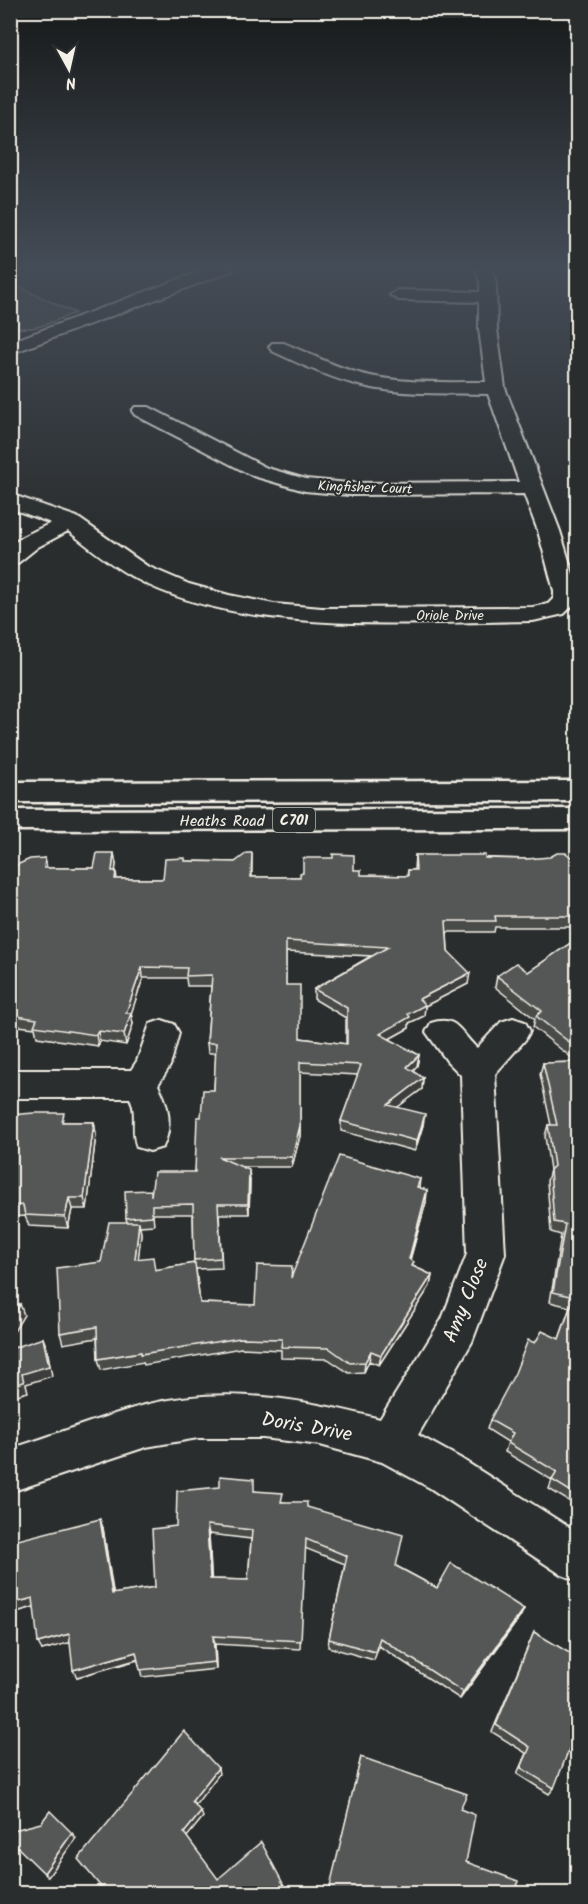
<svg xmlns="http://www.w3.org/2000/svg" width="588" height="1904" font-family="Kalam,sans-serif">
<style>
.green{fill:#444645;stroke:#9c9c96;stroke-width:1.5}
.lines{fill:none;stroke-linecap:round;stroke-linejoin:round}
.minor-casing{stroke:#f4f1e8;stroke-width:4}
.major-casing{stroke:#f4f1e8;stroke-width:5}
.minor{fill:#2a2d2e;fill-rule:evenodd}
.major{fill:#2a2d2e;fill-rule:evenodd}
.wall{fill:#494b4a;stroke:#f4f1e8;stroke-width:1.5;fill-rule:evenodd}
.shaded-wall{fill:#3c3d3c;stroke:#f4f1e8;stroke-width:1.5}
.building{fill:#555756;stroke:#f4f1e8;stroke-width:1.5;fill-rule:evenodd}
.labels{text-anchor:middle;stroke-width:4.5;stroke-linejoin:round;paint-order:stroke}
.far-street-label{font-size:14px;fill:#f4f1e8;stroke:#2a2d2e}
.shield{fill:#2a2d2e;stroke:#b7b6b0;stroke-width:1.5}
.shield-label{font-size:15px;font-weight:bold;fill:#f4f1e8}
.street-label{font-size:16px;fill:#f4f1e8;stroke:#2a2d2e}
.near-street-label{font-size:20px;fill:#f4f1e8;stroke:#2a2d2e}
</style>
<rect width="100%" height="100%" fill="#2a2d2e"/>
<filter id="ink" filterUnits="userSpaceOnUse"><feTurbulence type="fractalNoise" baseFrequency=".0167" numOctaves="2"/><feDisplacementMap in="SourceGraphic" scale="12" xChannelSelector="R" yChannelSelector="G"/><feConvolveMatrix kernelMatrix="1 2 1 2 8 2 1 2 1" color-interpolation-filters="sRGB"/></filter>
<g filter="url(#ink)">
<!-- green -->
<path class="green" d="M 10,283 L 11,283 L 75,313 C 55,320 31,335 11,325 Z"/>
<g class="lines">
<defs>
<g id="minor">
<polygon points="209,268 234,268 232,271 10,354 10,342"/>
<path d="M 475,268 L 491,268 L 496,282 L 497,329 L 505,388 L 560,531 L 578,590 L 578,600 L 564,614 L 533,621 C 409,622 242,638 131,576 C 109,564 88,546 68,531 L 38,547 L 18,563 L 10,565 L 10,546 L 22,537 L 51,523 L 10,508 L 10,494 L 77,517 L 147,566 L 189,584 L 229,595 L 274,604 L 322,608 L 533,607 L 548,604 L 554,598 L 554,591 L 538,531 L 524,494 L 349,495 L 305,491 L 253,476 L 135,415 L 132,411 L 135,407 L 149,407 L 267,468 L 306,479 L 349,483 L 519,482 L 488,394 C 450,393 410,395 372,388 C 336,381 304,366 272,351 L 269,347 L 272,343 L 284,343 C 310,354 335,367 362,374 C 402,384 444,382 486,382 L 479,329 L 479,302 L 398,300 L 390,295 L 398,290 L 480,292 L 480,282 Z"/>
<path d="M 513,1018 L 525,1022 L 530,1031 L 525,1040 L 495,1074 L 505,1254 L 472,1342 L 418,1435 L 460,1458 L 578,1533 L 578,1581 L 562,1575 L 430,1488 L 382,1462 L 320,1445 L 263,1438 L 198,1438 L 146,1447 L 10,1492 L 10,1449 C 55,1435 100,1417 145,1405 C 225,1385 303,1399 380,1419 L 442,1319 L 467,1254 L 461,1075 L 447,1061 L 426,1032 L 431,1023 C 457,1014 460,1033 477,1048 L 501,1022 Z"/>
<path d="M 162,1020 L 174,1024 L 179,1033 L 170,1066 L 158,1085 C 169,1105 173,1126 163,1147 L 150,1151 L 137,1147 C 130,1131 138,1113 130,1098 L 10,1098 L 10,1070 L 131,1070 L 137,1061 L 150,1024 Z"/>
</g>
<g id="major">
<polygon points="578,781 578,801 10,802 10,782"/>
<polygon points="578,809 578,829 10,830 10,810"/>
</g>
</defs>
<!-- minor casing -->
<use href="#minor" class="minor-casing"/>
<!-- major casing -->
<use href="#major" class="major-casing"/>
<!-- minor -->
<use href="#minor" class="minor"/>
<!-- major -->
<use href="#major" class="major"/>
</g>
<!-- wall -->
<g class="wall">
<path d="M 252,853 L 252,877 L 300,877 L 354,870 L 361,875 L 407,876 L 408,870 L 414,870 L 415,855 L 527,859 L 578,857 L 578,927 L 495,927 L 494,932 L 447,932 L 448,951 L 468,984 L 425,1006 L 424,1016 L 409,1023 L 409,1028 L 389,1039 L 419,1055 L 417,1066 L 412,1071 L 423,1078 L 422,1089 L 397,1107 L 423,1125 L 415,1151 L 341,1131 L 341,1121 L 358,1075 L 300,1072 L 300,1136 L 292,1167 L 242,1167 L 250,1180 L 249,1214 L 219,1214 L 222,1268 L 196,1269 L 200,1303 L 255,1305 L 420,1179 L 419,1188 L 427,1190 L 426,1202 L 410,1260 L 413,1266 L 432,1275 L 430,1286 L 379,1365 L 369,1361 L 364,1372 L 349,1373 L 328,1359 L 281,1358 L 281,1350 L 241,1348 L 144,1365 L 143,1362 L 101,1370 L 98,1359 L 97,1338 L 63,1344 L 60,1333 L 101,1262 L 127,1222 L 126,1218 L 151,1194 L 195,1172 L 201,1117 L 214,1090 L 216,1053 L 208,1053 L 207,1043 L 211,986 L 187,986 L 186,978 L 143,978 L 131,1013 L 133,1024 L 126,1045 L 100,1041 L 98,1046 L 37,1037 L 35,1028 L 10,1025 L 10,868 L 45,858 L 47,868 L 94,868 L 116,864 L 115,871 L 116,871 L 117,879 L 163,879 L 186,861 L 235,862 ZM 286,952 L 371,956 L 314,989 L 314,999 L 346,1018 L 346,1044 L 300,1038 L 286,985 ZM 153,1214 L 193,1214 L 194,1263 L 155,1270 L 138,1258 L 141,1234 L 140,1226 L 154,1225 Z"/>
<polygon points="578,938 578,1507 549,1489 552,1480 505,1452 508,1442 487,1429 490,1420 535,1343 559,1339 570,1307 550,1302 561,1235 551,1232 547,1181 550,1170 545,1136 548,1125 551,1125 540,1074 543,1063 577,1062 533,1027 535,1019 495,987 497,976 528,972"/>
<polygon points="10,1115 66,1122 94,1122 96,1134 87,1209 72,1209 68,1228 29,1226 25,1216 10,1217"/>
<path d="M 255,1491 L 283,1502 L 307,1507 L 396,1566 L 437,1588 L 524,1609 L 520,1617 L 460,1699 L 379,1646 L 374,1660 L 328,1647 L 329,1639 L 345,1564 L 305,1548 L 300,1649 L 215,1644 L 216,1669 L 142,1677 L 138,1660 L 77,1677 L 70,1642 L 42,1650 L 34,1607 L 16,1612 L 103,1528 L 113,1594 L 155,1587 L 176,1526 ZM 209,1534 L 251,1539 L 248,1580 L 211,1579 Z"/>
<polygon points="534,1632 554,1788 549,1794 517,1774 526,1753 492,1732"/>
<polygon points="361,1757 460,1809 466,1862 516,1893 329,1893"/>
</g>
<!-- shaded-wall -->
<g class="shaded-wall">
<polygon points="114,853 116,864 114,882 112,871"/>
<polygon points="142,967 143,978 128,1023 126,1013"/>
<polygon points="470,973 468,984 425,1006 424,1016 409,1023 409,1028 380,1044 380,1034 419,999"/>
<polygon points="131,1013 133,1024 126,1045 124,1034"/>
<polygon points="98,1031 100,1041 98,1046 96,1035"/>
<polygon points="419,1055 417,1066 406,1077 407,1067"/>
<polygon points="423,1078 422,1089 387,1115 388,1105"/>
<polygon points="425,1114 423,1125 415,1151 417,1141"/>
<polygon points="94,1122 96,1134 87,1209 84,1198"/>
<polygon points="300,1126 300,1136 292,1167 292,1157"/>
<polygon points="249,1170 250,1180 249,1214 248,1204"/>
<polygon points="427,1190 426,1202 407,1270 409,1259"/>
<polygon points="69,1198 72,1209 68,1228 65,1217"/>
<polygon points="139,1222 141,1234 137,1270 135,1259"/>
<polygon points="432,1275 430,1286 379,1365 381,1355"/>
<polygon points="20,1304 24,1315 10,1338 10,1321"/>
<polygon points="43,1338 47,1348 52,1376 26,1384 28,1392 10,1397 10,1386 22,1374"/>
<polygon points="371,1351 369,1361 364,1372 365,1362"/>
<polygon points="100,1519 103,1528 115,1603 112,1594"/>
<polygon points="207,1525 209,1534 212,1588 210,1579"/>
<polygon points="33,1598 37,1606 16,1612 11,1604"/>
<polygon points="524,1609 520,1617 460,1699 463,1692"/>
<polygon points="69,1634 72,1642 42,1650 38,1643"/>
<polygon points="213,1636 215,1644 216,1669 215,1662"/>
<polygon points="136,1652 139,1659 77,1677 73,1670"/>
<polygon points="218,1768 219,1774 194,1807 192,1801"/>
<polygon points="10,1789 15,1795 10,1804"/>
<polygon points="201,1812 203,1817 186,1838 184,1833"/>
<polygon points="72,1833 76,1838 48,1877 44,1873"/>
</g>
<!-- building -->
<g class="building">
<path d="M 97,853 L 114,853 L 112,871 L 116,871 L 115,879 L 163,879 L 165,859 L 185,858 L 185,861 L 235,862 L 247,853 L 252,853 L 251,877 L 300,877 L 300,873 L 303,873 L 303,858 L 333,858 L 333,854 L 354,855 L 354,870 L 361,870 L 361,875 L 408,876 L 408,870 L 416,870 L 415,855 L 485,855 L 485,858 L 527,859 L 550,857 L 557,853 L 566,853 L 571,857 L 578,857 L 578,916 L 495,916 L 496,921 L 446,921 L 448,951 L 470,973 L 419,999 L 425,1005 L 408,1014 L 410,1017 L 380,1034 L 419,1055 L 407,1067 L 423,1078 L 388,1105 L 425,1114 L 417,1141 L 341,1121 L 361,1065 L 300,1062 L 300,1126 L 292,1157 L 219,1157 L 249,1170 L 248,1204 L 218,1204 L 221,1258 L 194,1260 L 193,1204 L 152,1205 L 152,1216 L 126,1218 L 125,1191 L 151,1190 L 151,1196 L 154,1172 L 195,1172 L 197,1117 L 201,1117 L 203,1090 L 214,1090 L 216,1043 L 207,1043 L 212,975 L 186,976 L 187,968 L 142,967 L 126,1013 L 131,1013 L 124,1034 L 98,1031 L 96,1035 L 34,1026 L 37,1019 L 10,1015 L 10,868 L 30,859 L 45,858 L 44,868 L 94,868 ZM 286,941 L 388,947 L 314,989 L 347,1008 L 347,1044 L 300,1038 L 300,985 L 286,985 Z"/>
<polygon points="578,938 578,1049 536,1016 542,1011 497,976 516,963 528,972"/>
<polygon points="578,1062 578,1496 552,1480 557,1472 508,1443 513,1433 490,1420 515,1373 528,1340 535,1343 542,1331 559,1339 574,1297 553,1292 565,1224 554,1222 550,1170 554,1166 548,1125 557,1125 543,1063"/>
<polygon points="34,1113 64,1113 62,1122 94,1122 84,1198 69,1198 65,1217 25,1215 23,1205 10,1206 10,1115"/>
<polygon points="339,1156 420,1179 417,1187 427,1190 409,1259 414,1262 412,1266 432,1275 381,1355 371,1351 365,1362 350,1363 329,1348 281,1347 282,1339 240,1338 141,1354 141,1352 98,1359 97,1327 60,1333 57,1268 101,1262 109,1222 139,1222 135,1259 153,1257 155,1270 195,1263 200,1303 255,1305 257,1265 292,1266 291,1278"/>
<polygon points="20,1304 10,1321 10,1306"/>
<polygon points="43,1338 49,1366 22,1374 24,1382 10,1386 10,1349"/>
<path d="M 220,1476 L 254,1479 L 254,1491 L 283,1493 L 281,1502 L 307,1502 L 307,1507 L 403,1535 L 396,1566 L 437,1588 L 451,1563 L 524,1609 L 463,1692 L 380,1638 L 375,1652 L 329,1639 L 347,1556 L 306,1539 L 301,1641 L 213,1636 L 215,1662 L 140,1670 L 136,1652 L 73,1670 L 69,1634 L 38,1643 L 33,1598 L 11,1604 L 10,1542 L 100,1519 L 112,1594 L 155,1587 L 152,1529 L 176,1526 L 177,1491 L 220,1487 ZM 207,1525 L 252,1530 L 248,1580 L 210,1579 Z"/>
<polygon points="534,1632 578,1658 578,1726 554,1788 521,1768 530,1747 496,1725"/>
<polygon points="184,1731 218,1768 192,1801 201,1812 184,1833 218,1879 261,1842 288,1893 106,1893 78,1859"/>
<polygon points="361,1757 467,1794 460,1809 475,1815 466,1862 518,1881 516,1893 356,1893 356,1892 329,1890"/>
<polygon points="50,1811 72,1833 44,1873 10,1840 10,1831 41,1823"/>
</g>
</g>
<!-- sky -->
<linearGradient id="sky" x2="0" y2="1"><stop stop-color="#171919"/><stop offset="0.5" stop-color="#444c57"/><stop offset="1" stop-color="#444c57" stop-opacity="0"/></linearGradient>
<rect width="588" height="535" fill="url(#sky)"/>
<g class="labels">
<!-- far-street labels -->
<g class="far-street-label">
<text transform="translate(365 487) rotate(2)" y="5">Kingfisher Court</text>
<text x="450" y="620">Oriole Drive</text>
</g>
<!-- shield labels -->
<rect class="shield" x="273" y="808" width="42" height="24" rx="4.5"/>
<g class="shield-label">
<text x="294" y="825">C701</text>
</g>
<!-- street labels -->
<g class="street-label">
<text x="222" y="826">Heaths Road</text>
</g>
<!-- near-street labels -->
<g class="near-street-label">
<text transform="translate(465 1300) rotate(-68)" y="7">Amy Close</text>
<text transform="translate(307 1426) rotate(10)" y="7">Doris Drive</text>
</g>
</g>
<!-- margin -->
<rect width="588" height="1904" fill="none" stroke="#2a2d2e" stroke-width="36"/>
<rect x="18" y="18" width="552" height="1868" fill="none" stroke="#f4f1e8" stroke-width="2" filter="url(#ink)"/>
<!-- north arrow -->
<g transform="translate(69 69) rotate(172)" stroke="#2a2d2e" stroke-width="4.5" paint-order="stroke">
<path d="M0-4.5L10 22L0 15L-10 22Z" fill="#f4f1e8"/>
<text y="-9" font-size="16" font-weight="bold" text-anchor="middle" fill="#f4f1e8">N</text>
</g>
</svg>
